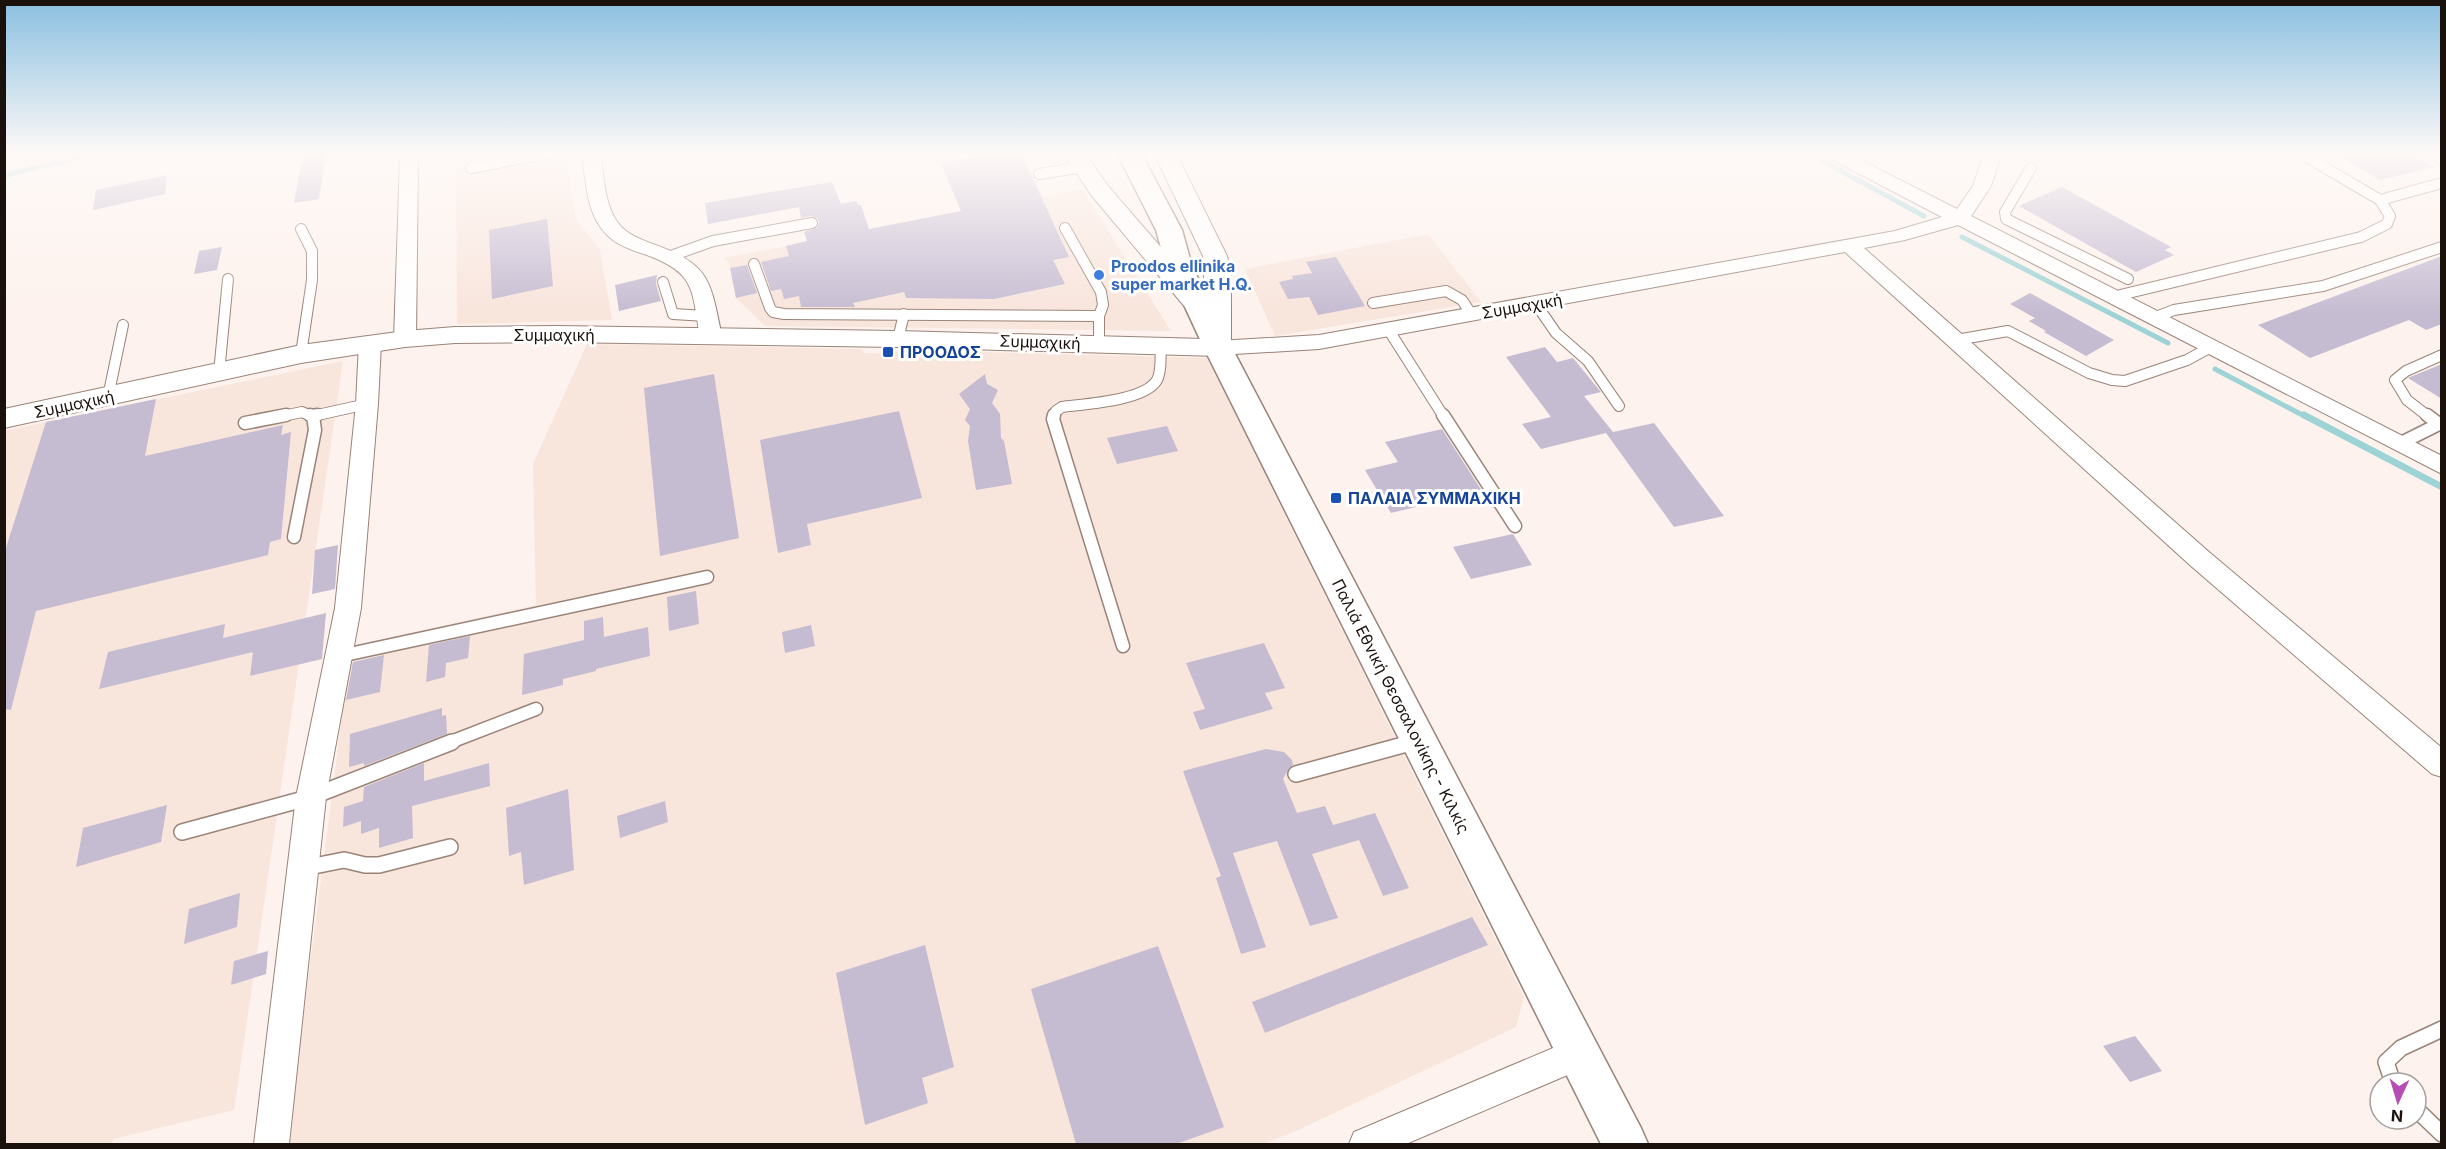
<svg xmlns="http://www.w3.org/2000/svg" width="2446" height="1149" font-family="Inter,sans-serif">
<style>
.built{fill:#f8e5dc}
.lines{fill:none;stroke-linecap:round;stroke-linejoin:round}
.stream-far1{stroke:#9ed3d6;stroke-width:5}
.stream{stroke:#9ed3d6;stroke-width:7}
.building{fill:#c6bcd2}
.service-far2-casing{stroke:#9a8378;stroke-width:12}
.service-far1-casing{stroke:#9a8378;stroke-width:15}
.service-casing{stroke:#9a8378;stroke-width:18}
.minor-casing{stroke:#9a8378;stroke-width:2}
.tertiary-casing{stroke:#9a8378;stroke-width:2}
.secondary-casing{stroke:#9a8378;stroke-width:3}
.service-far2{stroke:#fff;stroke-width:10}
.service-far1{stroke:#fff;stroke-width:12}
.service{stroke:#fff;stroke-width:15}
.minor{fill:#fff;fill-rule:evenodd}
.tertiary{fill:#fff;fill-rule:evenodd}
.secondary{fill:#fff;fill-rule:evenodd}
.shop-dot{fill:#3f7fe0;stroke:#fff;stroke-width:2}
.transit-dot{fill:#1a4fb4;stroke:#fff;stroke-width:2}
.labels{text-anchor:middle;stroke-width:6;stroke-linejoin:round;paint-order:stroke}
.shop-label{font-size:16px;font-weight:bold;fill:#366cbe;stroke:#fff;text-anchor:start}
.street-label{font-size:16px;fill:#1a110d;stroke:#fff}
.transit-label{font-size:16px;font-weight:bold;fill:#164399;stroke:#fff;text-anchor:start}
</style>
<rect width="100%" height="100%" fill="#fdf2ed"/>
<!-- built -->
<g class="built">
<polygon points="527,153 565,153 576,219 600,250 612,320 457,324 456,167"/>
<polygon points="1082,189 1171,331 765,326 736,298 729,262 724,258"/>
<polygon points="1428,234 1481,302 1275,336 1245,269"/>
<polygon points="587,344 861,349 864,353 892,354 899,350 1207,358 1524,997 1516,1027 1296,1131 1262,1144 287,1144 351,646 536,605 533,464"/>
<polygon points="343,361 234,1110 113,1139 112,1144 5,1144 4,431"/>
</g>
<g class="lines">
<!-- stream-far1 -->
<g class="stream-far1">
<polyline points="1808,153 1924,216"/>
<polyline points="4,178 9,174 97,153"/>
<polyline points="1962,237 2168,343"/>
<polyline points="2215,369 2306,417"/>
</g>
<!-- stream -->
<polyline class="stream" points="2304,415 2442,487"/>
</g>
<!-- building -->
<g class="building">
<polygon points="303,153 326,153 319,199 294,203"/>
<polygon points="995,153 1021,153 1069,257 1053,260 1065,284 994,299 906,298 904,292 853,303 855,307 801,307 799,296 784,299 781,289 771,291 761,262 789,256 786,246 807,241 804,232 817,228 819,222 817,218 811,216 801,218 799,207 708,224 705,203 832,182 841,204 856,201 858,205 861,205 869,229 961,211 941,163"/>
<polygon points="2334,153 2409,153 2434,167 2380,180"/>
<polygon points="167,175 165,194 93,210 96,190"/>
<polygon points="2062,187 2171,247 2165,250 2174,255 2136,272 2019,206"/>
<polygon points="547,219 553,286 492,299 489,230"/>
<polygon points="222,247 217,270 194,274 199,251"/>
<polygon points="2442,256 2442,324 2426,330 2409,320 2310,358 2258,325"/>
<polygon points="1336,257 1365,306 1318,315 1309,297 1288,299 1279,282 1293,279 1292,276 1312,273 1306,262"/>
<polygon points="747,265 757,293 736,298 730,268"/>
<polygon points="657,275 656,284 661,301 619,311 615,285"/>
<polygon points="2030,293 2114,340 2086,356 2044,332 2046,331 2029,321 2035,318 2010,304"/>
<polygon points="1545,347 1557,362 1573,358 1601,392 1584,396 1613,432 1654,423 1724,516 1674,527 1606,433 1541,449 1522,424 1551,417 1506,357"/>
<polygon points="2442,364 2442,399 2408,378 2410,377"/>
<polygon points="714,374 739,538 660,556 644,388"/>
<polygon points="985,374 987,384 998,390 992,403 1000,414 1001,438 1004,441 1012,484 976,490 968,441 970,426 965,420 970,409 959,394"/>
<polygon points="156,399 145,456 283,425 281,435 291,432 281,539 270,542 268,555 36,611 11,710 4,709 4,554 46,422"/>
<polygon points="899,411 922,498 807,524 811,545 778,553 760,440"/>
<polygon points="1167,426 1178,451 1117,464 1107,438"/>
<polygon points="1442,429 1482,491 1391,513 1365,470 1398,462 1385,442"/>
<polygon points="1513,534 1532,565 1471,579 1453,547"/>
<polygon points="338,545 335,589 312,594 315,550"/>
<polygon points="696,591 699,624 669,631 667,597"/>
<polygon points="326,613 322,659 250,676 253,652 99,689 108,652 225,624 223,638"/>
<polygon points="603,617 604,637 648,627 650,656 596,669 596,671 563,679 563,685 522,695 524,654 584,640 584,621"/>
<polygon points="811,625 815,646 785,653 782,632"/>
<polygon points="470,636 468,658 446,663 445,677 426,682 429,645"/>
<polygon points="1264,643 1285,688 1265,693 1273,709 1200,730 1193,712 1205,709 1186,663"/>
<polygon points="384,655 380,692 346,700 353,662"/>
<polygon points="442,708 442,716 446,715 447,734 364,766 364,763 349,767 350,734"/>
<polygon points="1266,749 1284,752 1292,760 1293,765 1289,768 1283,779 1297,813 1325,806 1333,825 1375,813 1409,888 1383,896 1359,840 1312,854 1338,918 1310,926 1277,841 1233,853 1266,947 1241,954 1216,878 1221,876 1183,771"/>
<polygon points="424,763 424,781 489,763 490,786 412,806 413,838 379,848 379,828 361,834 361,821 343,827 344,807 363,801 364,787"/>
<polygon points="568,789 574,870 524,885 521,852 509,856 506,808"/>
<polygon points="665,801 668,822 620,838 617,816"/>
<polygon points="167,805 161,842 76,867 83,828"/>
<polygon points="240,893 237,927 184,944 189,909"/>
<polygon points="1472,917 1488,945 1265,1033 1252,1002"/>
<polygon points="925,945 954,1067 922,1078 928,1103 865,1125 836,973"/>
<polygon points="1158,946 1224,1127 1176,1144 1076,1144 1031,989"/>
<polygon points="268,951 266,974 231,985 234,961"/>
<polygon points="2135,1036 2162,1071 2130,1082 2103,1046"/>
</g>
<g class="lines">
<defs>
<g id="service-far2">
<polyline points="2432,153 2442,159"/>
<polyline points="471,168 549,153"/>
<polyline points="2031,168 2005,212 2006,219 2128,279"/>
<polyline points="1039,174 1083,167"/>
<polyline points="2380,200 2442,183"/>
<polyline points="1065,228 1101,292 1103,305 1099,316 1099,344"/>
<polyline points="301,229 312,251 312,280 301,354"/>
<polyline points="671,256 713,241 812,223"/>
<polyline points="754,264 770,308 773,312 784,314 1099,316"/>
<polyline points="663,282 673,314 706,316"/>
<polyline points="2112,297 2361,237 2387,224 2390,216 2380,200 2300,153"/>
<polyline points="1373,303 1446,291 1462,300 1472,315"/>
<polyline points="1536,304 1556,333 1588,361 1619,406"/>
<polyline points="2153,318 2174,310 2323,286 2442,247"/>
<polyline points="1388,329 1444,417"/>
<polyline points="898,339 904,314"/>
<polyline points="1956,340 2008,331 2089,373 2112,380 2125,381 2187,360 2211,347"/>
<polyline points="219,373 228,279"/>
<polyline points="108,397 123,325"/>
<polyline points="313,416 367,404"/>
<polyline points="278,417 302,412 313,417"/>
<path d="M 1054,417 L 1056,411 L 1062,407 C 1084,404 1145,401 1157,380 C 1162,371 1160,357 1161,347"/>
<polyline points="2429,417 2407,400 2395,380 2406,371 2442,355"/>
</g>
<g id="service-far1">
<polyline points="1054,415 1053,419 1123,646"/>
<polyline points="1443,415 1515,526"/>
<polyline points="313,416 317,415"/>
<polyline points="245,423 286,415"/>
<polyline points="2399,444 2439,424 2427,415"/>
<polyline points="294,537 315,430 313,416 310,415"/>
<polyline points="340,656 707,577"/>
<polyline points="448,743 536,709"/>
<polyline points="1408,743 1417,741"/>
</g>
<g id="service">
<polyline points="1296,774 1414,742"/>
<polyline points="182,832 311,797 452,742"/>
<polyline points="304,868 344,860 365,865 379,865 450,847"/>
<polyline points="2393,1083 2386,1062 2401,1048 2442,1029"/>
<polyline points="2416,1109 2442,1134"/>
</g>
<g id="minor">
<polygon points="409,153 416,155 418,159 416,339 413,344 405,346 397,344 394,339 400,159 402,155"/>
<path d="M 582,153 L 600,153 C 604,175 604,201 616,220 C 623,232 637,238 650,243 C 710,264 710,278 722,337 L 719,342 L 711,344 L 703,342 L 700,337 C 692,288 695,272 644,254 C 631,250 617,245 607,235 C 586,214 586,181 582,153 Z"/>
<polygon points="1824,153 1847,153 1957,209 1973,186 1984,153 2002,153 1991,186 1971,216 2442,456 2442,474 1958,225 1905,240 1864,248 2209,552 2442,748 2442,777 2432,774 2191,566 1845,252 1319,349 1218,355 1210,353 1207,348 1210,343 1218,341 1319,335 1895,231 1942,217 1827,157"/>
<polygon points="370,336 378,338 381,343 378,404 361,608 326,797 289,1144 254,1144 296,797 335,608 356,404 359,343 362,338"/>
<polygon points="1579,1037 1591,1041 1596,1053 1591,1065 1406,1144 1349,1144 1354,1132"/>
</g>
<polygon id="tertiary" points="1063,153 1085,153 1108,186 1205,298 1203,256 1154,153 1176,153 1227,256 1231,277 1231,348 1227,354 1218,356 898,347 556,342 455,343 405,347 301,363 4,428 4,409 301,345 405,331 455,327 556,326 898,331 1205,339 1205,304 1194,309 1185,307 1092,196"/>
<polygon id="secondary" points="1117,153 1141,153 1182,230 1192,266 1232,348 1641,1128 1648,1144 1601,1144 1204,348 1166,266 1156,230"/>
</defs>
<!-- service-far2 casing -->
<use href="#service-far2" class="service-far2-casing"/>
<!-- service-far1 casing -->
<use href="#service-far1" class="service-far1-casing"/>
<!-- service casing -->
<use href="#service" class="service-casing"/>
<!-- minor casing -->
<use href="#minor" class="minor-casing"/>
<!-- tertiary casing -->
<use href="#tertiary" class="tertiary-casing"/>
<!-- secondary casing -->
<use href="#secondary" class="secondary-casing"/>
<!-- service-far2 -->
<use href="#service-far2" class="service-far2"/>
<!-- service-far1 -->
<use href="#service-far1" class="service-far1"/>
<!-- service -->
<use href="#service" class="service"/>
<!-- minor -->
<use href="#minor" class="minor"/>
<!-- tertiary -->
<use href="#tertiary" class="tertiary"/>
<!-- secondary -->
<use href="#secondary" class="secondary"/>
</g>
<!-- sky -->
<linearGradient id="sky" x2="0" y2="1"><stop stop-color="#8ac0e1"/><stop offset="0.49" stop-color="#fef9f7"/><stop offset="1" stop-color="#fef9f7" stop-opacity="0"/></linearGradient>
<rect width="2446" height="314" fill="url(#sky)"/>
<!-- markers -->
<circle class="shop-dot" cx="1099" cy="275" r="6"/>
<g class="transit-dot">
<rect x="882" y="346" width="12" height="12" rx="3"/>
<rect x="1330" y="492" width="12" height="12" rx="3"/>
</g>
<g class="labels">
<!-- shop labels -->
<g class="shop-label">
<text x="1111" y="272">Proodos ellinika<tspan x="1111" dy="18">super market H.Q.</tspan></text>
</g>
<!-- street labels -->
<g class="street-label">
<text transform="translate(1522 306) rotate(-10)" y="6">Συμμαχική</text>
<text x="554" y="341">Συμμαχική</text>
<text transform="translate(1040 342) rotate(2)" y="6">Συμμαχική</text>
<text transform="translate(74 404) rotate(-12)" y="6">Συμμαχική</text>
<text transform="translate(1401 706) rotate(63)" y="6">Παλιά Εθνική Θεσσαλονίκης - Κιλκίς</text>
</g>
<!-- transit labels -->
<g class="transit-label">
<text x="900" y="358">ΠΡΟΟΔΟΣ</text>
<text x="1348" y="504">ΠΑΛΑΙΑ ΣΥΜΜΑΧΙΚΗ</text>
</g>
</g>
<!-- border -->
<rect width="2446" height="1149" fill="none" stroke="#1a110d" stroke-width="12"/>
<!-- north arrow -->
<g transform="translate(2398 1101) rotate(184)"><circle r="28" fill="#ffffff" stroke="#a3a09e" stroke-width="1.5"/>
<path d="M0-4.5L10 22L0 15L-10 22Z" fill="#b54eb2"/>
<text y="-9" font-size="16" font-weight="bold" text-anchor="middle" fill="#1a110d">N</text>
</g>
</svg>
